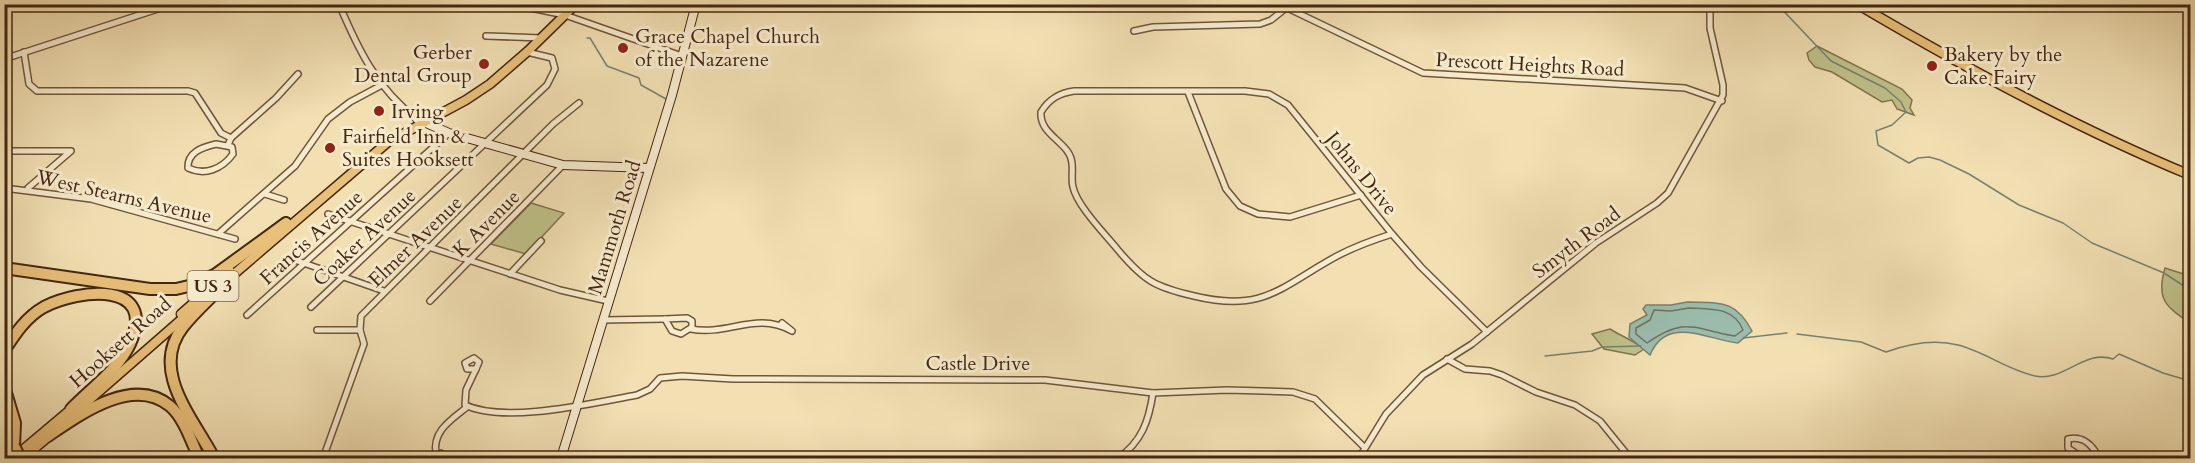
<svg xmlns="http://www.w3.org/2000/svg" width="2195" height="463" font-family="Cardo,serif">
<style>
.green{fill:#bfc189;stroke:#82744d;stroke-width:1.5}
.water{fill:#9bbdae;stroke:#78816f;stroke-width:1.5}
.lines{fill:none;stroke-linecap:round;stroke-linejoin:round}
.shore{stroke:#707260;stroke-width:1.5}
.stream{stroke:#78816f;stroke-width:1.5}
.street-casing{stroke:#70553a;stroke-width:8}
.secondary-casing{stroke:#442711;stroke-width:10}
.primary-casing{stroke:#442711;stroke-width:11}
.highway-casing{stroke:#442711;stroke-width:14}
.street{stroke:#f7ebce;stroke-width:5}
.secondary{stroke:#f7ebce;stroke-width:8}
.primary{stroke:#e9c07a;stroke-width:8}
.highway{stroke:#e9c07a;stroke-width:10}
.highway-bridge-casing{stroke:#442711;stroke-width:14;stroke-linecap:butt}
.highway-bridge{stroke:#e9c07a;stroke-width:10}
.poi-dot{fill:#8f2418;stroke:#f7ebce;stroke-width:2}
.labels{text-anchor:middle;stroke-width:6;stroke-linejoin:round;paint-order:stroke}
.shield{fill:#f7ebce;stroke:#7a624a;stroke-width:1.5}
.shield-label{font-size:18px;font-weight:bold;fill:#442711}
.poi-label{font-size:20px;fill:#442711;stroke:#f7ebce;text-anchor:start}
.street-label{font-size:20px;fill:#442711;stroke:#f7ebce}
</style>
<rect width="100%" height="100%" fill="#f2e0b3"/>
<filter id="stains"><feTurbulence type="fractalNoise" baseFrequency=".00333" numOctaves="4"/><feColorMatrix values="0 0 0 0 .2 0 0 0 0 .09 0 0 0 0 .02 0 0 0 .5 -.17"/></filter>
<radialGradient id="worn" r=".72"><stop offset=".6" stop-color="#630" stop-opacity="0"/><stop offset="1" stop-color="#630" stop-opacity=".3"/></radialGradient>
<!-- green -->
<g class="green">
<polygon points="1817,46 1902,89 1912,100 1910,108 1914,115 1897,109 1892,100 1882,102 1832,72 1815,67 1809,60 1807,53"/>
<polygon points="531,203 564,213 526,254 491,244"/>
<path d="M 2165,268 L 2190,276 L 2190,323 C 2165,306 2156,299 2165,268 Z"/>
<path d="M 1610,329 C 1624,338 1630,338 1644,349 L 1635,355 L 1604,349 L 1592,334 Z"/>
</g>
<!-- water -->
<path class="water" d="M 1687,302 C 1720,303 1735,299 1752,331 L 1738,343 C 1708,340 1667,314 1650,355 L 1629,337 L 1630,324 L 1647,315 L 1643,309 L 1646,305 L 1671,305 Z"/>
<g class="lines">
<!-- shore -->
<path class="shore" d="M 1689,308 C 1711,309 1734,307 1743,330 L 1735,336 C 1693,329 1686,316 1647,343 L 1636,334 L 1636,328 L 1650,320 L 1654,310 L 1671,311 Z"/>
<!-- stream -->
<g class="stream">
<polyline points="1777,4 1831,61 1885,88 1901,102 1906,112 1892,125 1876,131 1878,145 1909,163 1918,158 1929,157 1940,160 1969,174 2019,205 2063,223 2092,243 2164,273 2190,290"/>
<polyline points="587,38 590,38 607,66 639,78 641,85 666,99"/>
<path d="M 1797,334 L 1861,342 L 1886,352 C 1908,344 1934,339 1958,345 C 1983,351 2008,370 2035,376 C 2064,382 2084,349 2113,359 L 2119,354 L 2163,373 L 2190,381"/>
<polyline points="1743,338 1787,333"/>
<polyline points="1545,356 1592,351 1602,347 1641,346"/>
</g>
<defs>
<g id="street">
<path d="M 339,4 C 358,49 377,89 417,119"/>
<polyline points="511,4 565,15 682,56"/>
<polyline points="1279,4 1423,73 1685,88 1722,101"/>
<polyline points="1134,31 1153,27 1260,24 1271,20 1286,8"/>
<polyline points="486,36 541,38"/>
<polyline points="24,52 29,84 37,91 188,91 195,93 221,133 231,138 228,145"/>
<polyline points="4,59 173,4"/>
<path d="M 1074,91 L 1245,91 L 1269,94 L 1288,105 L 1392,234 C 1373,240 1354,247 1337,256 C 1280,287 1264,313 1194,296 C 1155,287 1144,281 1118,250 C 1106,235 1077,206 1073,187 C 1071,180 1073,172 1072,164 C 1071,142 1039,136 1041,112 C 1049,99 1059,93 1074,91 Z"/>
<polyline points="1188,92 1226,189 1240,206 1258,214 1290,217 1361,195"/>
<polyline points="231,138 276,98 298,74"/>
<path d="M 216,144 L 232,147 L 233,154 C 222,169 205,176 188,168 C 187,152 203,147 216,144 Z"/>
<polyline points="4,151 71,151 28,188"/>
<polyline points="4,188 91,199 235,239"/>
<polyline points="265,194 284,200"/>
<polyline points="328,214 560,290 608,301"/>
<polyline points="218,234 295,166 328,119 350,102 380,86"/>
<polyline points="1392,234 1421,267 1487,332"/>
<polyline points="292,259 384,291"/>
<polyline points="510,274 541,241"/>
<polyline points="430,301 563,165"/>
<polyline points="311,307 547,85 555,69 552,58 527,52"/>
<polyline points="247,315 449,133"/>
<polygon points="687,318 692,321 692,327 681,334 672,331 665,319"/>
<polyline points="603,320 665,319"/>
<path d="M 691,329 C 728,336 756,311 792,331 L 782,323"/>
<polyline points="317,330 360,330"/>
<polygon points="474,358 479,362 476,369 467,369 465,363"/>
<polyline points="1447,359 1465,369 1490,371 1502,375 1536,392 1575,405 1600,421 1630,458"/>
<path d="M 476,369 L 466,390 L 465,405 C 506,424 592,403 637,395 L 650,389 L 660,378 L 682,376 L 733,379 L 1045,380 L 1153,393 L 1227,390 L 1293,392 L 1315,399 L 1364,447"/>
<polyline points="326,450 364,344 360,330 361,316 553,124 579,103"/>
<path d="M 436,454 C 432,431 451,420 467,407"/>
<polyline points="430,458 441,453 445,458"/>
<polyline points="779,458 824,456 1015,458"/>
<path d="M 1118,458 C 1142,442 1149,420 1153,393"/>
<polyline points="1359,458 1386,414 1423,375 1472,344 1596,243 1657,203 1668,193 1723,95 1723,85 1710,28 1710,4"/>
<path d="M 2083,458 L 2068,448 L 2068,439 C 2080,436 2088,441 2095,451 L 2092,458"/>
</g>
<g id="secondary">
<polyline points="417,119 449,133 563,165 649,168"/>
<polyline points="561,458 672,95 696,4"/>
</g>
<g id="primary">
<path d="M 1857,4 C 1965,68 2074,127 2190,175"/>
<polyline points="227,280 388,142 466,100 490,84 528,51 576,4"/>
<polyline points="181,314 230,271"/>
<polyline points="71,416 190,312"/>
<polyline points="13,458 76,405"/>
<polyline points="23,458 53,433"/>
</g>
<g id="highway">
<polyline points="4,268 150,289 176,289 193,285 216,274 286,223"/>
<path d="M 4,351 C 15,334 26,317 44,307 C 79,289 158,280 130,344 C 118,370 90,389 71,409"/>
<polyline points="4,386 15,423 14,446"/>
<polyline points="4,422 12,440"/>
<path d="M 48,436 C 79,415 133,375 170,406 C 184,418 191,441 199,458"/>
<path d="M 214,458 C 193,418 149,370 183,327 C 197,309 216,294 231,276"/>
</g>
</defs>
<!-- street casing -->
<use href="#street" class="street-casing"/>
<!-- secondary casing -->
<use href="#secondary" class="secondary-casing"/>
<!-- primary casing -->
<use href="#primary" class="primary-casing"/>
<!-- highway casing -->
<use href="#highway" class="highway-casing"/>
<!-- street -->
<use href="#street" class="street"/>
<!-- secondary -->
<use href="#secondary" class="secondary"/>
<!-- primary -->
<use href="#primary" class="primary"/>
<!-- highway -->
<use href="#highway" class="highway"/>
<defs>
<polyline id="highway-bridge" points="14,446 20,458"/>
</defs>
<!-- highway-bridge casing -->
<use href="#highway-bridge" class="highway-bridge-casing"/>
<!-- highway-bridge -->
<use href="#highway-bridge" class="highway-bridge"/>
</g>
<!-- markers -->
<g class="poi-dot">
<circle cx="623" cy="48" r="6"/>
<circle cx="484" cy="64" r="6"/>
<circle cx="1932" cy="66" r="6"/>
<circle cx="379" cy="111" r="6"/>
<circle cx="330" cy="148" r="6"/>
</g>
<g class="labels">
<!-- shield labels -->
<rect class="shield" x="187.5" y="271" width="51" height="30" rx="4.5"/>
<g class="shield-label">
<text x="213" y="292">US 3</text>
</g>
<!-- poi labels -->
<g class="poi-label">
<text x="635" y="43">Grace Chapel Church<tspan x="635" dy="23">of the Nazarene</tspan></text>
<text x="472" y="59" text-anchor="end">Gerber<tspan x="472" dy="23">Dental Group</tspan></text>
<text x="1944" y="61">Bakery by the<tspan x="1944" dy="23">Cake Fairy</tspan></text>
<text x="391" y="118">Irving</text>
<text x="342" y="143">Fairfield Inn &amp;<tspan x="342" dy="23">Suites Hooksett</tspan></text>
</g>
<!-- street labels -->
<g class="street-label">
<text transform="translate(1530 64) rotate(3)" y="7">Prescott Heights Road</text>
<text transform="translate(1362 173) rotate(51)" y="7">Johns Drive</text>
<text transform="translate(124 196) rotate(13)" y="7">West Stearns Avenue</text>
<text transform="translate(486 223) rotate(-45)" y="7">K Avenue</text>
<text transform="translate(614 227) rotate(-73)" y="7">Mammoth Road</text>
<text transform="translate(311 237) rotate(-42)" y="7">Francis Avenue</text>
<text transform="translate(364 237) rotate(-43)" y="7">Coaker Avenue</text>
<text transform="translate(415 241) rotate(-44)" y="7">Elmer Avenue</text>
<text transform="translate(1576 242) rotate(-37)" y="7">Smyth Road</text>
<text transform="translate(120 342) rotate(-41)" y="7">Hooksett Road</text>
<text x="978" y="370">Castle Drive</text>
</g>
</g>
<!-- margin -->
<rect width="2195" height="463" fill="none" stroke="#f2e0b3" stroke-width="24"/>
<rect x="6" y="6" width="2183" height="451" fill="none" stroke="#442711" stroke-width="3"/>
<rect x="12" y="12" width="2171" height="439" fill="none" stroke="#442711" stroke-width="1.5"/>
<rect width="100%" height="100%" filter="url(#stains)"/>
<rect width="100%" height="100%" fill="url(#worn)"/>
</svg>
